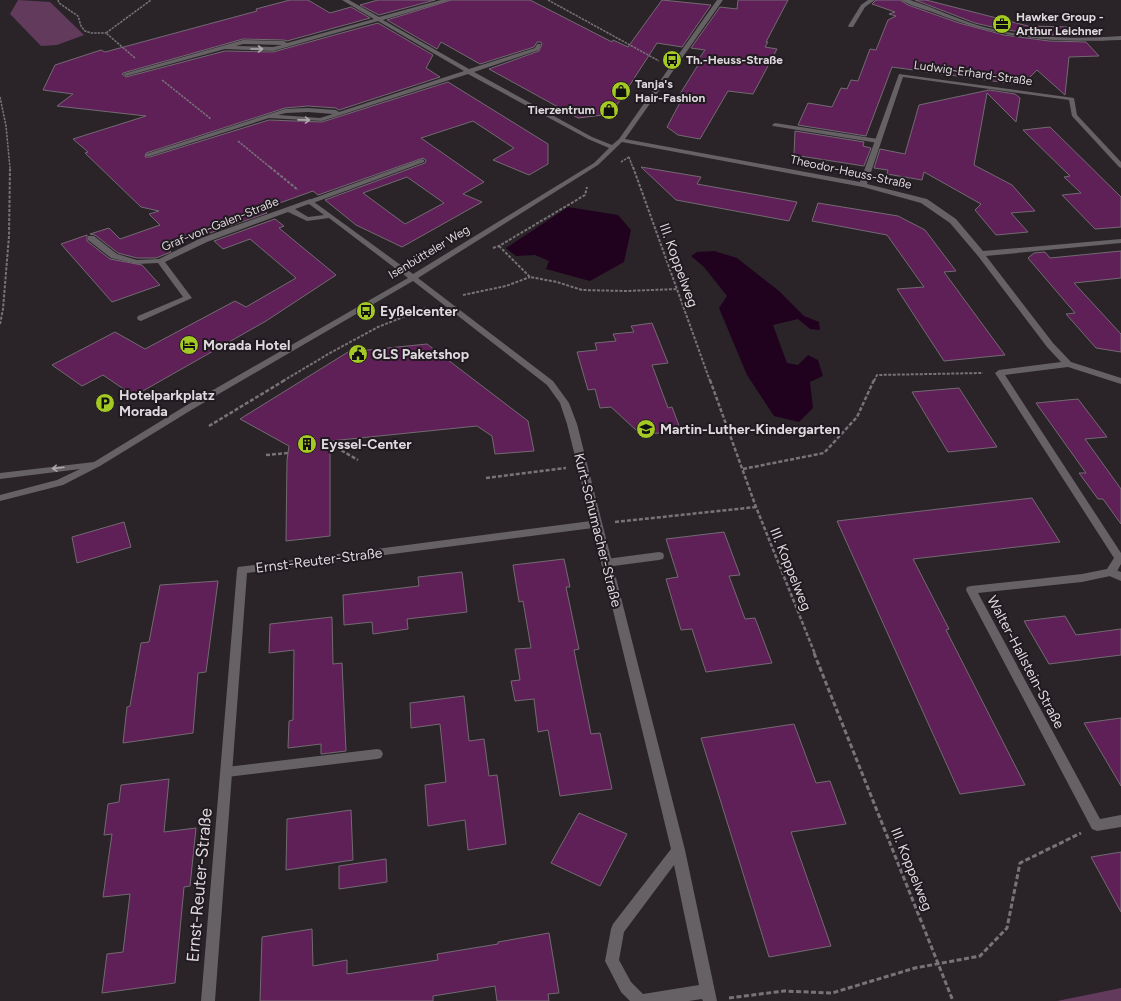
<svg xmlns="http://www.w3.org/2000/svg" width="1121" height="1001" font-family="Figtree,sans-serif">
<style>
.green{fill:#613a5c}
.water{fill:#21021e}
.building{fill:#5f2058;stroke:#726a71;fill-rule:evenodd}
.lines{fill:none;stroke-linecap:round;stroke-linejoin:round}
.path-far3{stroke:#787377;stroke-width:1.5;stroke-dasharray:2.5 1;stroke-linecap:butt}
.path-far2{stroke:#787377;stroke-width:2;stroke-dasharray:3 1.5;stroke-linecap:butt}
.path-far1{stroke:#787377;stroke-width:2.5;stroke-dasharray:4 2;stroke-linecap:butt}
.path{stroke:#787377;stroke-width:3;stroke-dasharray:5 2.5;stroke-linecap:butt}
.service{fill:#656164;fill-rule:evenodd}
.minor{fill:#656164;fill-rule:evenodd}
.oneway{stroke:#aea9ad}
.labels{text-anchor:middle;stroke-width:4;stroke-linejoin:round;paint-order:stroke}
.far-poi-label{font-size:12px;font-weight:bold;fill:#ded9dd;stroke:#211a20;text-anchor:start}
.far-street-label{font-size:12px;fill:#ded9dd;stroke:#211a20}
.street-label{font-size:14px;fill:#ded9dd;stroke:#211a20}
.poi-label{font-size:14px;font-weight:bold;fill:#ded9dd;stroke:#211a20;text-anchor:start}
.near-street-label{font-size:17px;fill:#ded9dd;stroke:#211a20}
</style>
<rect width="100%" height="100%" fill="#2a2429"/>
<!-- green -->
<g class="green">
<polygon points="18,0 50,2 84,35 57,45 41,46 10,14"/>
<polygon points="1121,988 1121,1001 1057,1001"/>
</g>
<!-- water -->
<g class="water">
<polygon points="568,207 618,215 631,230 624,262 590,281 546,269 549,261 535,255 516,256 506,248"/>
<polygon points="714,251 737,258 779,291 804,316 819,322 820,330 810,329 798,319 773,325 787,363 798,365 808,355 818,360 823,376 810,382 813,408 799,422 774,416 747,375 719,308 727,296 704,267 691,256 697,252"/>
</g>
<!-- building -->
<g class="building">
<path d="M 290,0 L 308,0 L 330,13 L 351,7 L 370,18 L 287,41 L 284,40 L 243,39 L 123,73 L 122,74 L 126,77 L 225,51 L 273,52 L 378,23 L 433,55 L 426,68 L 440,77 L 339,110 L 336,108 L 308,106 L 285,108 L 146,153 L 145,157 L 150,157 L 269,120 L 322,122 L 448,82 L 548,144 L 548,164 L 529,175 L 493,160 L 514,148 L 473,121 L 421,138 L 484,182 L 463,194 L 482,202 L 402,247 L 356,225 L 325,200 L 425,163 L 426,160 L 423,158 L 318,195 L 313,191 L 263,209 L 267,213 L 207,234 L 203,231 L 164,245 L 171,252 L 156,258 L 137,258 L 118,253 L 95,235 L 90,234 L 109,228 L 120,239 L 160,225 L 149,214 L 159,211 L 141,207 L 85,153 L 88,152 L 73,139 L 146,116 L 57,106 L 73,94 L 43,90 L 55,65 L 101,50 L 105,52 L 257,11 L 256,9 ZM 407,177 L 444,203 L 405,224 L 363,193 Z"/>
<polygon points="378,0 435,0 379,15 360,5"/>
<polygon points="451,0 530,0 612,42 613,40 628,47 662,0 711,5 682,47 657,43 611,114 578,118 489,69 539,51 542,44 541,42 537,42 534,47 480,64 441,42 437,49 387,20"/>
<polygon points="738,0 788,0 766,42 768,42 765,47 777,49 753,94 728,91 700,139 678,135 667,127 684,95 680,94 698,65 695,64 705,50 691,48 720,7 737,9"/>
<polygon points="876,0 900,0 908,5 959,23 1004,35 1049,41 1086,42 1099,56 1069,57 1065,95 1037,70 1022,85 892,67 866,136 798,125 808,103 832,107 841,88 847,89 851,80 858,81 870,49 876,50 888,20 896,16 889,14 895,12 872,4"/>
<polygon points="915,0 926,0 1028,26 1071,27 1080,36 1035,34 1001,29 975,23"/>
<polygon points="989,90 1015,94 1020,98 1016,122 987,93 974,165 1012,185 1035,211 1011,213 1028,232 996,235 975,210 981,204 924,172 922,180 887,174 888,170 874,168 880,149 905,154 919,105"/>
<polygon points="1050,127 1121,197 1121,227 1095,229 1062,195 1081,193 1064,177 1070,176 1023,130"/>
<polygon points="795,131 864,142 863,146 871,148 864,166 794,155"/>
<polygon points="641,167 701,177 697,184 797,202 789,221 676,200"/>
<polygon points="818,203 898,216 925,230 956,271 944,272 1005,355 944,361 897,289 924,287 887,235 812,221"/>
<polygon points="275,219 284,226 279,228 336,275 266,321 134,396 103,375 82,386 52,365 115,332 145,349 235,301 246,307 296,278 250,239 223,249 214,241"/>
<polygon points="87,235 87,241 110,259 142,265 160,285 112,302 61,244"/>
<polygon points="1121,251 1121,278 1074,283 1121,334 1121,352 1096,348 1066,314 1075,313 1028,258 1034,253 1045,252 1050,258"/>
<polygon points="652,323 668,363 652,365 668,408 672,407 681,431 648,434 646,429 636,430 611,407 600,408 595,389 588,390 577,352 597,350 595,343 616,341 613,334 634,332 631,326"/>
<polygon points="427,344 528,421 534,451 495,454 492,436 477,426 330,441 330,536 286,541 287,460 289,446 240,419 348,352"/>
<polygon points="959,388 984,427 997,447 948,452 912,392"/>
<polygon points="1078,399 1107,437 1085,439 1121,489 1121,524 1103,499 1098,499 1079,473 1086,473 1036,403"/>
<polygon points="1032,498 1060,542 913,559 949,629 946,630 1025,785 960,794 837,521"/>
<polygon points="124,522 131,547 77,563 72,537"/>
<polygon points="724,532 740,575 729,576 745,619 755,618 772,663 706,672 692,629 681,630 666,579 678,577 666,539"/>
<polygon points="564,559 570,587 566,587 579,649 574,650 591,734 600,733 612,789 560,796 548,730 538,732 534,699 515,701 511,681 520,680 515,649 531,648 523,601 519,602 513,565"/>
<polygon points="462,572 467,612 407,619 408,629 373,634 372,622 344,625 343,595 419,586 418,577"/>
<polygon points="218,581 206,672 198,673 193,733 123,743 127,707 130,706 141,643 149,642 160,585"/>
<polygon points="1065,616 1076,635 1121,629 1121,655 1049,664 1024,621"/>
<polygon points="332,617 333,664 342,663 346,751 321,754 321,744 288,748 289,721 293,720 294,650 269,653 270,624"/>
<polygon points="464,696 469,741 484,739 489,776 497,775 506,844 468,850 465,820 428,826 425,785 446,782 440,724 411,728 410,703"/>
<polygon points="1121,718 1121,786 1084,723"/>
<polygon points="794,724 816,783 830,781 846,824 791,832 831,946 769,957 701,738"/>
<polygon points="169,779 164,832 196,828 190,886 184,887 175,983 102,993 107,954 123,952 130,894 103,897 112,834 104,835 108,804 119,802 121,785"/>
<polygon points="351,810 353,860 286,870 287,819"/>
<polygon points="579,813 627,834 600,886 551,863"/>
<polygon points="1121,852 1121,912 1091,857"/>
<polygon points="386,859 387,882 339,889 339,866"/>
<polygon points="312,929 313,966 347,960 347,974 438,960 437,954 498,944 498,942 549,933 559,993 548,994 549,1001 497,1001 495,986 433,996 433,1001 260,1001 262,937"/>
</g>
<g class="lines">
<!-- path-far3 -->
<g class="path-far3">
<polyline points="58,0 59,3 78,16 81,26 85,31 91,33 106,33"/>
<polyline points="548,0 659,61"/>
<polyline points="135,58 106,33 151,0"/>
<polyline points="162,80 211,119"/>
<polyline points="0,97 6,126 10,168"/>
<polyline points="238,141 271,168"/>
<polyline points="629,157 633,168"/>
<polyline points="621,162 629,157"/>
</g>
<!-- path-far2 -->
<g class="path-far2">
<polyline points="270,167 298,190"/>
<polyline points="633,167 710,381"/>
<polyline points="499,246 530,277 557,282 582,290 626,291 677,289"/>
<polyline points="493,248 499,246 585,195 587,187"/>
<polyline points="463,295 506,286 530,277"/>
<polyline points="0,324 3,309 9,236 10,167"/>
<polyline points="283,381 330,353 378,327 426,308"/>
<polyline points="874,381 877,375 983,373"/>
</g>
<!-- path-far1 -->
<g class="path-far1">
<polyline points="710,380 756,507 815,654"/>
<polyline points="209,426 285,380"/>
<polyline points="330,449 337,448 358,460"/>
<polyline points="266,455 288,453"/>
<polyline points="743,469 824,453 857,417 874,380"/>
<polyline points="486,478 566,468"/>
<polyline points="615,522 756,507"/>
</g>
<!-- path -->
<g class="path">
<polyline points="814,653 953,1001"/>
<polyline points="729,998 784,991 832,993 915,968 980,956 1007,928 1020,863 1081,833"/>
</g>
<!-- service -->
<g class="service">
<polygon points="868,0 875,0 865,7 853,27 849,27 848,26 861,5"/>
<polygon points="775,123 878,139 881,141 878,143 773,126 772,125"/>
<polygon points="422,159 424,160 424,162 313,203 307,203 306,201"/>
<polygon points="659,552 663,553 664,556 663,559 659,560 606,567 602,566 601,563 602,560 606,559"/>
<polygon points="1111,568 1121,572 1121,581 1107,575 1106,572 1107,569"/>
<polygon points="377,749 381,750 383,754 381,758 377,759 227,777 223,776 221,772 223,768 227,767"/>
</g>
<!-- minor -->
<g class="minor">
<path d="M 342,0 L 349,0 L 379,17 L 441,0 L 450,0 L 383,20 L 469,69 L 535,48 L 537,44 L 541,44 L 539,50 L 474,72 L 592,137 L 612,145 L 619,139 L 717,0 L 723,0 L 625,139 L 860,182 L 899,74 L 1074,98 L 1077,115 L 1121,162 L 1121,168 L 1119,167 L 1072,116 L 1069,100 L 903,77 L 867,184 L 927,199 L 956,219 L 983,251 L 1121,239 L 1121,243 L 986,256 L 1053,343 L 1071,362 L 1121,378 L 1121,384 L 1068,367 L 1005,375 L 1121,553 L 1121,564 L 1115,575 L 1082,582 L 978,593 L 1100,819 L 1121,815 L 1121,827 L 1097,831 L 1092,829 L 966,590 L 967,587 L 971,586 L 1082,574 L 1107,569 L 1114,558 L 995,373 L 999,370 L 1061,362 L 1047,347 L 978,256 L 950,223 L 921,203 L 863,187 L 622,142 L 598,165 L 418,278 L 553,381 L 569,403 L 577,424 L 685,850 L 717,1001 L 703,1001 L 702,999 L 689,1001 L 630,1001 L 621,992 L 605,961 L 611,929 L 613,924 L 671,849 L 593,528 L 247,573 L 215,1001 L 201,1001 L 237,570 L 238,567 L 591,521 L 567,424 L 560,403 L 547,385 L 413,281 L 193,409 L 100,466 L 63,485 L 0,501 L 0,495 L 57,480 L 80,469 L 0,479 L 0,473 L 94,462 L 187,405 L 408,278 L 329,218 L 307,221 L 288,212 L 207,242 L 165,262 L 192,298 L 141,321 L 138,320 L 137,318 L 138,316 L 183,297 L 158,263 L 137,264 L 111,258 L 88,240 L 88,236 L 94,236 L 117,254 L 137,260 L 159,259 L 201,238 L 310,199 L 413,274 L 594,163 L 609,148 L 588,139 L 468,74 L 322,121 L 269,118 L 150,156 L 146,156 L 146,154 L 285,109 L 308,108 L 336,110 L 339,112 L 464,71 L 378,21 L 273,51 L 225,49 L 126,76 L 123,74 L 243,40 L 284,41 L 287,43 L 374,19 ZM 243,44 L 282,45 L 273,47 L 236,46 ZM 308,112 L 333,114 L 320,118 L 278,115 L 286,113 ZM 309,204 L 324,215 L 308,217 L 295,209 ZM 674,865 L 699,985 L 643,994 L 631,982 L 619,960 L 624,932 Z"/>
<path d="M 901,0 L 910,0 C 935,8 959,20 984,27 C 1029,39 1075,39 1121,36 L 1121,40 C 1050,43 1002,39 935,13 C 925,9 910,6 901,0 Z"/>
</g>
</g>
<!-- one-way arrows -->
<defs><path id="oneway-shaft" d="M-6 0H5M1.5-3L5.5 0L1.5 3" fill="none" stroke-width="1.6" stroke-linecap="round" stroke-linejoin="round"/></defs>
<g class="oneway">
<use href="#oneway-shaft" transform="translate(257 49)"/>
<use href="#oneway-shaft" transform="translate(304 120) rotate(1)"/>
<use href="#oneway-shaft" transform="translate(58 468) rotate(173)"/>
</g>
<!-- icons -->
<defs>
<symbol id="office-disc" viewBox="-11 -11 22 22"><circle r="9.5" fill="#a4c824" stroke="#211a20"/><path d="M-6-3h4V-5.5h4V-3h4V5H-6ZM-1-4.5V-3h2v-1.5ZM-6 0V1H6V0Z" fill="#111"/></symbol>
<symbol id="bus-disc" viewBox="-11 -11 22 22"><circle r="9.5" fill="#a4c824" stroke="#211a20"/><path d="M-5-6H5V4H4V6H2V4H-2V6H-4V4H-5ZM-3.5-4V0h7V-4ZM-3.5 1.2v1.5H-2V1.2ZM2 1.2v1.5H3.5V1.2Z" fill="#111"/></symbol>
<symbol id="shop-disc" viewBox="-11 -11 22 22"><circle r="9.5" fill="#a4c824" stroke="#211a20"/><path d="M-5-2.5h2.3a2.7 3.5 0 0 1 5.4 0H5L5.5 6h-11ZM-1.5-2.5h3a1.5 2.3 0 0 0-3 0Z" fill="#111"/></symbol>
<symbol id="hotel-disc" viewBox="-11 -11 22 22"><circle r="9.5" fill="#a4c824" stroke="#211a20"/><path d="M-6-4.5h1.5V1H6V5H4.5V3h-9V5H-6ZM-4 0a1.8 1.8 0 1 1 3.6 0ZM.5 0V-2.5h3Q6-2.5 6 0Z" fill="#111"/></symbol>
<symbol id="civic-disc" viewBox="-11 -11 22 22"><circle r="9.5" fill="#a4c824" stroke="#211a20"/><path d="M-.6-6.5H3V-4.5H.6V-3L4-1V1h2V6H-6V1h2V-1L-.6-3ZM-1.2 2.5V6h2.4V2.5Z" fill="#111"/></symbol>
<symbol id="parking-disc" viewBox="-11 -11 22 22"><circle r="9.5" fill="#a4c824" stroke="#211a20"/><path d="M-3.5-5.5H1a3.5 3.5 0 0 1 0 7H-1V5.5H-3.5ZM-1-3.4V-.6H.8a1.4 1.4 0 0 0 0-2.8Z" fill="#111"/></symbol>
<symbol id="school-disc" viewBox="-11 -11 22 22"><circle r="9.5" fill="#a4c824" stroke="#211a20"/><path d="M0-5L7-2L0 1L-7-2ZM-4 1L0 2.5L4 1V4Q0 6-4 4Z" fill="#111"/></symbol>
<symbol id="building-disc" viewBox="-11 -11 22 22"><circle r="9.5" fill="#a4c824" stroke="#211a20"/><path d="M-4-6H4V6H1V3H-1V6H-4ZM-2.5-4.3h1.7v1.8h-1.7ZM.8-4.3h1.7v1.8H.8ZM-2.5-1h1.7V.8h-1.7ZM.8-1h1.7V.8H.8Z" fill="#111"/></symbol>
</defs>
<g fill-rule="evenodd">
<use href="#office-disc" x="991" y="13" width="22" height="22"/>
<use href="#bus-disc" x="661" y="49" width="22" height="22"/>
<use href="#shop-disc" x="610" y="80" width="22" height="22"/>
<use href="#shop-disc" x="598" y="99" width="22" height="22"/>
<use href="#bus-disc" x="355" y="300" width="22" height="22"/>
<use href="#hotel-disc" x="178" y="334" width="22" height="22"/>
<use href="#civic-disc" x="347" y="343" width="22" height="22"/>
<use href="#parking-disc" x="94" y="392" width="22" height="22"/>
<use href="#school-disc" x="635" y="418" width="22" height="22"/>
<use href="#building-disc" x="296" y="433" width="22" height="22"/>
</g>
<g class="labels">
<!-- far-poi labels -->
<g class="far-poi-label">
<text x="1016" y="21">Hawker Group -<tspan x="1016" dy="14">Arthur Leichner</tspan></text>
<text x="686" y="64">Th.-Heuss-Straße</text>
<text x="635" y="88">Tanja's<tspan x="635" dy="14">Hair-Fashion</tspan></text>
<text x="595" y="114" text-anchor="end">Tierzentrum</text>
</g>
<!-- far-street labels -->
<g class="far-street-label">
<text transform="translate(973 73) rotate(8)" y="4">Ludwig-Erhard-Straße</text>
<text transform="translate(851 172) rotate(12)" y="4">Theodor-Heuss-Straße</text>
<text transform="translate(220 224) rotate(-22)" y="4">Graf-von-Galen-Straße</text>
<text transform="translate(429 252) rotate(-31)" y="4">Isenbütteler Weg</text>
</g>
<!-- street labels -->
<g class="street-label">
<text transform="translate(679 265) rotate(70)" y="5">III. Koppelweg</text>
<text transform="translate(598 530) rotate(76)" y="5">Kurt-Schumacher-Straße</text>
<text transform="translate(319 560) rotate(-7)" y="5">Ernst-Reuter-Straße</text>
<text transform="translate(791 569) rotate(68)" y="5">III. Koppelweg</text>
<text transform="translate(1026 662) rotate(62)" y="5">Walter-Hallstein-Straße</text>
<text transform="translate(912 869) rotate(68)" y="5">III. Koppelweg</text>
</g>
<!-- poi labels -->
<g class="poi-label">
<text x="380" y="316">Eyßelcenter</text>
<text x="203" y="350">Morada Hotel</text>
<text x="372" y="359">GLS Paketshop</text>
<text x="119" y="400">Hotelparkplatz<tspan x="119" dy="16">Morada</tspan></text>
<text x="660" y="434">Martin-Luther-Kindergarten</text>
<text x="321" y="449">Eyssel-Center</text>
</g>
<!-- near-street labels -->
<g class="near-street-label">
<text transform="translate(199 885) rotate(-85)" y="6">Ernst-Reuter-Straße</text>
</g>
</g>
</svg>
